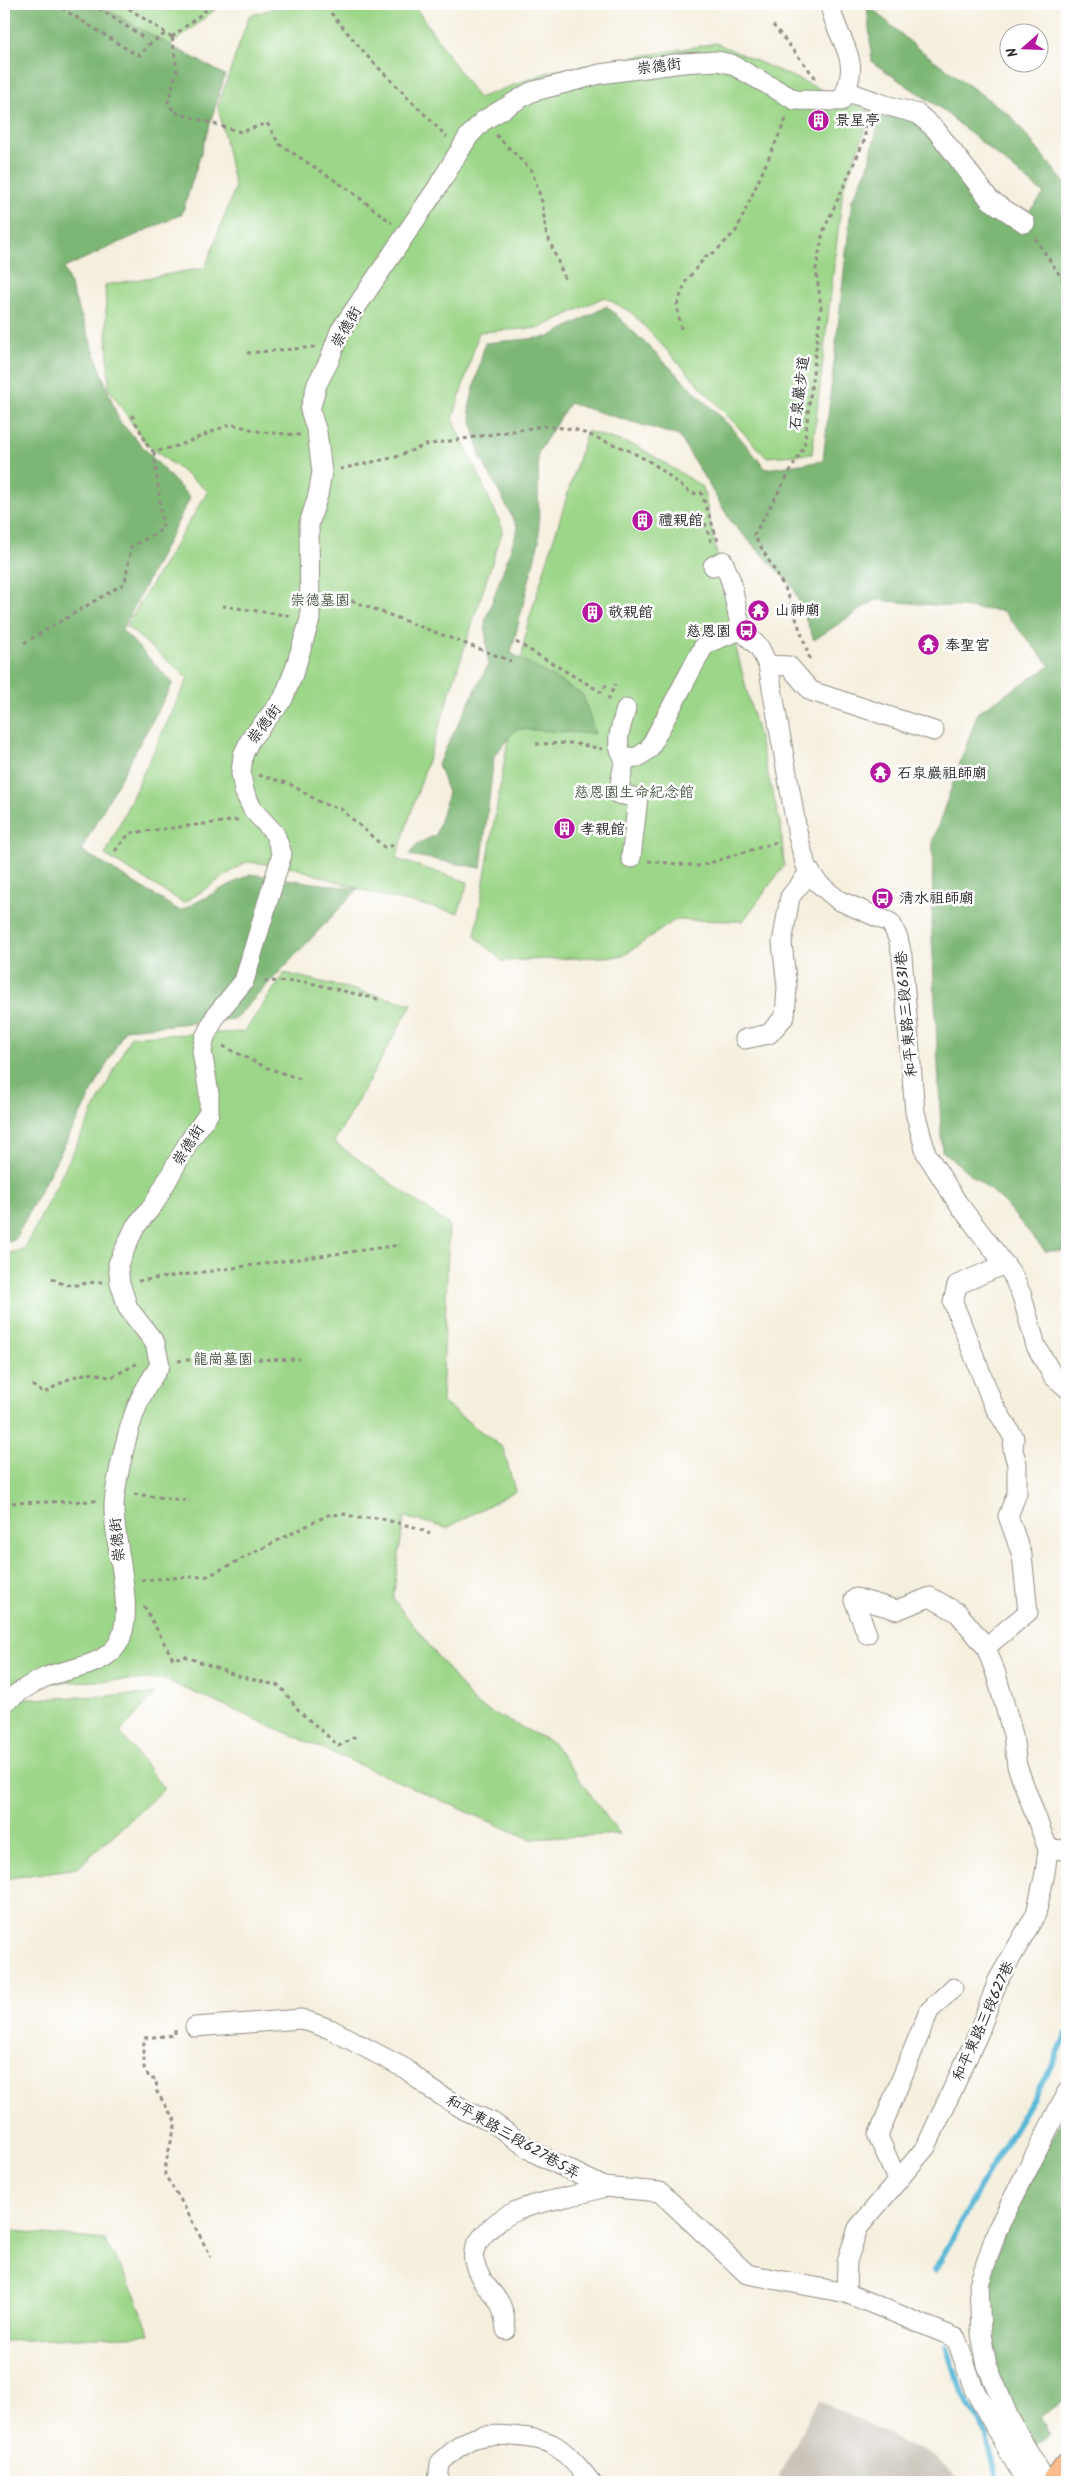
<svg xmlns="http://www.w3.org/2000/svg" width="1071" height="2486" font-family="Kalam,'LXGW WenKai TC',sans-serif">
<style>
.industrial{fill:#c9c3b8}
.green{fill:#9cd688;stroke:#64805a}
.forest{fill:#7db774;stroke:#547150}
.lines{fill:none;stroke-linecap:round;stroke-linejoin:round}
.stream{stroke:#58b8d7;stroke-width:5.5}
.minor-casing{stroke:#908d84;stroke-width:21}
.major-casing{stroke:#908d84;stroke-width:26}
.path{stroke:#908d84;stroke-width:3;stroke-dasharray:4 4;stroke-linecap:butt}
.minor{stroke:#fff;stroke-width:19}
.major{stroke:#fbbb8c;stroke-width:24}
.labels{text-anchor:middle;stroke-width:5;stroke-linejoin:round;paint-order:stroke}
.street-label{font-size:15px;fill:#2b2b2b;stroke:#fff}
.poi-label{font-size:15px;fill:#2b2b2b;stroke:#fff;text-anchor:start}
.park-label{font-size:15px;fill:#4d5e47;stroke:#fff}
</style>
<rect width="100%" height="100%" fill="#fff"/>
<filter id="ink" filterUnits="userSpaceOnUse"><feTurbulence type="fractalNoise" baseFrequency=".02" numOctaves="2"/><feDisplacementMap in="SourceGraphic" scale="10" xChannelSelector="R" yChannelSelector="G"/><feConvolveMatrix kernelMatrix="1 2 1 2 8 2 1 2 1" color-interpolation-filters="sRGB"/></filter>
<filter id="wash" filterUnits="userSpaceOnUse"><feTurbulence type="fractalNoise" baseFrequency=".0096" numOctaves="4" result="noise"/><feDisplacementMap in="SourceGraphic" scale="20" xChannelSelector="R" yChannelSelector="G"/><feGaussianBlur stdDeviation="1.12" result="paint"/><feColorMatrix in="noise" values="0 0 0 0 0 0 0 0 0 0 0 0 0 0 0 0 0 1.4 0 .05"/><feComposite in="paint" operator="in"/></filter>
<g filter="url(#wash)">
<rect width="100%" height="100%" fill="#f5efde"/>
<!-- industrial -->
<polygon class="industrial" points="818,2400 935,2457 960,2482 776,2482"/>
<!-- green -->
<g class="green">
<polygon points="99,4 222,4 169,47"/>
<polygon points="288,4 413,4 478,98 549,72 716,43 872,112 843,189 812,454 766,457 632,313 604,297 540,328 479,332 453,419 503,529 396,859 468,882 458,913 385,897 289,866 246,862 184,903 105,855 188,678 126,626 208,491 146,444 109,389 105,285 205,268 235,188 218,106 249,16"/>
<polygon points="587,431 639,447 703,487 737,652 781,826 784,866 743,921 675,920 623,956 502,961 475,936 527,626"/>
<polygon points="285,973 412,1004 334,1142 449,1225 442,1402 503,1448 515,1491 447,1528 404,1517 393,1599 475,1704 553,1743 619,1834 530,1839 163,1679 4,1684 4,1254 24,1250 131,1036 244,1032"/>
<polygon points="155,1694 120,1732 164,1789 77,1868 4,1879 4,1700"/>
<polygon points="4,2230 105,2240 136,2297 150,2335 4,2341"/>
</g>
<!-- forest -->
<g class="forest">
<polygon points="4,4 95,4 225,75 182,214 64,268 119,421 190,498 122,630 173,683 81,850 180,911 250,874 358,889 235,1019 125,1029 15,1239 4,1242"/>
<polygon points="867,4 916,47 1010,115 1067,186 1067,1251 1045,1251 1001,1199 942,1151 932,936 933,840 978,712 1050,666 1003,611 875,600 814,640 793,587 732,523 679,436 569,403 538,453 539,541 511,653 583,695 595,734 516,729 494,756 481,868 409,855 417,844 436,835 448,793 438,764 488,665 485,622 518,528 480,456 469,408 485,343 549,337 607,306 731,427 766,469 823,461 852,200 868,167 879,119 911,113 1018,224 1044,194 940,108 872,62"/>
<path d="M 1067,2110 L 1067,2398 L 1040,2416 L 1051,2434 L 1033,2447 C 1017,2414 996,2381 991,2345 C 988,2326 985,2302 989,2284 C 999,2227 1041,2161 1067,2110 Z"/>
</g>
<g class="lines">
<!-- stream -->
<g class="stream">
<polyline points="935,2270 993,2164 1051,2068 1067,2033"/>
<polyline points="947,2347 962,2393 986,2433 997,2479"/>
</g>
</g>
</g>
<g filter="url(#ink)">
<g class="lines">
<defs>
<g id="minor">
<polyline points="846,91 882,104 918,114 936,130 990,200 1025,223"/>
<polyline points="741,630 759,647 768,665 798,836 806,866 818,883 838,900 891,923 898,938 902,956 915,1112 926,1153 957,1202 1012,1274 1022,1296 1036,1346 1053,1376 1067,1388"/>
<polyline points="768,665 789,666 811,691 934,731"/>
<path d="M 626,709 C 622,725 612,744 625,758 L 638,757 L 649,749 L 705,644 L 741,630 L 731,581 L 723,561 L 713,566"/>
<polyline points="625,758 618,794 638,798 631,858"/>
<polyline points="745,1039 769,1034 785,1016 787,987 782,943 790,897 810,872"/>
<polyline points="867,1634 854,1600 856,1598 897,1610 930,1597 958,1613 986,1647 996,1674 1013,1735 1017,1766 1048,1849 1045,1873 1036,1914 998,1980 979,2032 926,2147 858,2228 847,2261 846,2293 956,2338 974,2389 1026,2482"/>
<polyline points="986,1647 1028,1612 1022,1555 1008,1516 1017,1493 1017,1464 1013,1450 1014,1438 993,1404 953,1302 957,1285 1005,1264"/>
<path d="M 4,1703 C 17,1693 30,1684 46,1677 C 66,1669 96,1667 112,1651 C 142,1624 112,1543 114,1504 C 116,1479 128,1427 138,1404 C 143,1390 153,1377 160,1365 L 155,1343 L 128,1308 L 120,1283 L 118,1264 L 135,1227 L 154,1204 L 188,1143 L 209,1113 L 209,1094 L 202,1051 L 205,1037 L 216,1015 L 244,981 L 282,854 L 275,834 L 253,810 L 244,791 L 241,774 L 243,755 L 250,740 L 283,699 L 295,669 L 310,619 L 309,524 L 318,495 L 322,472 L 317,432 L 310,410 L 317,384 L 329,361 L 340,331 L 437,188 L 468,137 L 483,121 L 531,92 L 600,74 L 683,63 L 717,61 L 731,64 L 795,100 L 841,101 C 865,56 837,45 830,4"/>
<polyline points="1048,1849 1067,1850"/>
<polyline points="195,2027 301,2019 330,2029 406,2069 429,2088 468,2112 492,2122 535,2153 604,2187 660,2192 747,2274 846,2293"/>
<polyline points="897,2180 878,2136 929,2011 953,1988"/>
<path d="M 506,2330 C 505,2320 504,2309 498,2300 C 488,2288 478,2278 474,2261 C 472,2251 476,2245 482,2237 C 513,2198 561,2203 604,2187"/>
<path d="M 438,2482 L 440,2463 C 451,2453 464,2440 479,2437 C 495,2433 538,2437 552,2444 C 567,2452 581,2470 591,2482"/>
<polyline points="1046,2482 1009,2418 987,2365 981,2334 979,2284 997,2230 1067,2092"/>
</g>
<polyline id="major" points="1054,2482 1067,2465"/>
</defs>
<!-- minor casing -->
<use href="#minor" class="minor-casing"/>
<!-- major casing -->
<use href="#major" class="major-casing"/>
<!-- path -->
<g class="path">
<polyline points="55,4 130,51 140,55 148,45 166,33"/>
<polyline points="92,4 146,39"/>
<polyline points="122,4 172,37"/>
<polyline points="331,13 368,57 447,137"/>
<polyline points="773,25 818,81"/>
<polyline points="172,37 177,70 168,102 174,112 241,132 267,123 279,144 348,189 392,223"/>
<polyline points="172,37 214,4"/>
<polyline points="496,135 532,171 542,202 546,232 565,279"/>
<polyline points="1035,238 1067,286"/>
<polyline points="681,329 677,305 686,281 706,256 715,252 736,231 787,117"/>
<polyline points="247,353 315,347"/>
<polyline points="132,415 149,448 154,452 180,445 231,424 262,432 300,435"/>
<polyline points="340,469 396,457 425,445 543,426 574,429 628,450 654,464 692,494 701,492 719,544"/>
<polyline points="705,523 712,545"/>
<polyline points="329,592 511,661"/>
<polyline points="222,606 292,616"/>
<polyline points="516,642 601,692 608,683"/>
<polyline points="24,643 125,583 131,547 163,529 154,452"/>
<polyline points="810,659 787,592 754,535 804,447 821,307 816,269 823,232 865,139 865,126 856,116"/>
<polyline points="608,700 615,684"/>
<polyline points="536,744 573,743 602,749"/>
<polyline points="259,775 290,784 323,804 341,809 384,847 396,845"/>
<polyline points="115,851 130,833 238,820"/>
<polyline points="648,861 700,866 780,841"/>
<polyline points="264,981 306,982 381,1000"/>
<polyline points="223,1046 265,1067 303,1080"/>
<path d="M 52,1278 C 72,1292 81,1281 102,1282"/>
<polyline points="138,1281 400,1245"/>
<path d="M 178,1361 C 218,1356 259,1361 300,1359"/>
<path d="M 32,1385 L 44,1393 C 64,1381 86,1366 110,1378 L 140,1362"/>
<polyline points="134,1494 190,1501"/>
<polyline points="4,1503 96,1501"/>
<polyline points="141,1580 208,1576 328,1515 345,1514 358,1518 378,1518 418,1528 430,1534"/>
<polyline points="144,1606 173,1659 184,1656 238,1676 280,1686 300,1712 339,1746 358,1735"/>
<polyline points="175,2030 175,2035 144,2038 144,2068 150,2079 156,2079 157,2092 176,2122 165,2166 165,2175 183,2204 211,2257"/>
</g>
<!-- minor -->
<use href="#minor" class="minor"/>
<!-- major -->
<use href="#major" class="major"/>
</g>
</g>
<!-- icons -->
<defs>
<symbol id="building-disc" viewBox="-11 -11 22 22"><circle r="9.5" fill="#b5179e" stroke="#fff"/><path d="M-4-6H4V6H1V3H-1V6H-4ZM-2.5-4.3h1.7v1.8h-1.7ZM.8-4.3h1.7v1.8H.8ZM-2.5-1h1.7V.8h-1.7ZM.8-1h1.7V.8H.8Z" fill="#fff"/></symbol>
<symbol id="temple-disc" viewBox="-11 -11 22 22"><circle r="9.5" fill="#b5179e" stroke="#fff"/><path d="M0-6L5-2H3V0L6.5 2.5H4V6H1.5V3h-3V6H-4V2.5H-6.5L-3 0V-2H-5Z" fill="#fff"/></symbol>
<symbol id="bus-disc" viewBox="-11 -11 22 22"><circle r="9.5" fill="#b5179e" stroke="#fff"/><path d="M-5-6H5V4H4V6H2V4H-2V6H-4V4H-5ZM-3.5-4V0h7V-4ZM-3.5 1.2v1.5H-2V1.2ZM2 1.2v1.5H3.5V1.2Z" fill="#fff"/></symbol>
</defs>
<g fill-rule="evenodd">
<use href="#building-disc" x="806" y="108" width="25" height="25"/>
<use href="#building-disc" x="630" y="508" width="25" height="25"/>
<use href="#temple-disc" x="746" y="598" width="25" height="25"/>
<use href="#building-disc" x="580" y="600" width="25" height="25"/>
<use href="#bus-disc" x="734" y="618" width="25" height="25"/>
<use href="#temple-disc" x="916" y="632" width="25" height="25"/>
<use href="#temple-disc" x="868" y="760" width="25" height="25"/>
<use href="#building-disc" x="552" y="816" width="25" height="25"/>
<use href="#bus-disc" x="870" y="886" width="25" height="25"/>
</g>
<g class="labels">
<!-- street labels -->
<g class="street-label">
<text transform="translate(659 66) rotate(-7)" y="5">崇德街</text>
<text transform="translate(346 327) rotate(-60)" y="5">崇德街</text>
<text transform="translate(799 393) rotate(-83)" y="5">石泉巖步道</text>
<text transform="translate(264 724) rotate(-53)" y="5">崇德街</text>
<text transform="translate(906 1014) rotate(-95)" y="5">和平東路三段631巷</text>
<text transform="translate(188 1145) rotate(-58)" y="5">崇德街</text>
<text transform="translate(117 1540) rotate(-96)" y="5">崇德街</text>
<text transform="translate(983 2021) rotate(-66)" y="5">和平東路三段627巷</text>
<text transform="translate(513 2137) rotate(30)" y="5">和平東路三段627巷5弄</text>
</g>
<!-- poi labels -->
<g class="poi-label">
<text x="835" y="125">景星亭</text>
<text x="658" y="525">禮親館</text>
<text x="775" y="615">山神廟</text>
<text x="608" y="617">敬親館</text>
<text x="731" y="636" text-anchor="end">慈恩園</text>
<text x="945" y="650">奉聖宮</text>
<text x="897" y="778">石泉巖祖師廟</text>
<text x="580" y="834">孝親館</text>
<text x="899" y="903">清水祖師廟</text>
</g>
<!-- park labels -->
<g class="park-label">
<text x="320" y="605">崇德墓園</text>
<text x="634" y="797">慈恩園生命紀念館</text>
<text x="223" y="1364">龍崗墓園</text>
</g>
</g>
<!-- margin -->
<rect width="1071" height="2486" fill="none" stroke="#fff" stroke-width="20"/>
<!-- north arrow -->
<g transform="translate(1024 48) rotate(250)"><circle r="24" fill="#ffffff" stroke="#aaaaaa"/>
<path d="M0-4L9 19L0 12L-9 19Z" fill="#b5179e"/>
<text y="-8" font-size="14" font-weight="bold" text-anchor="middle" fill="#2b2b2b">N</text>
</g>
</svg>
